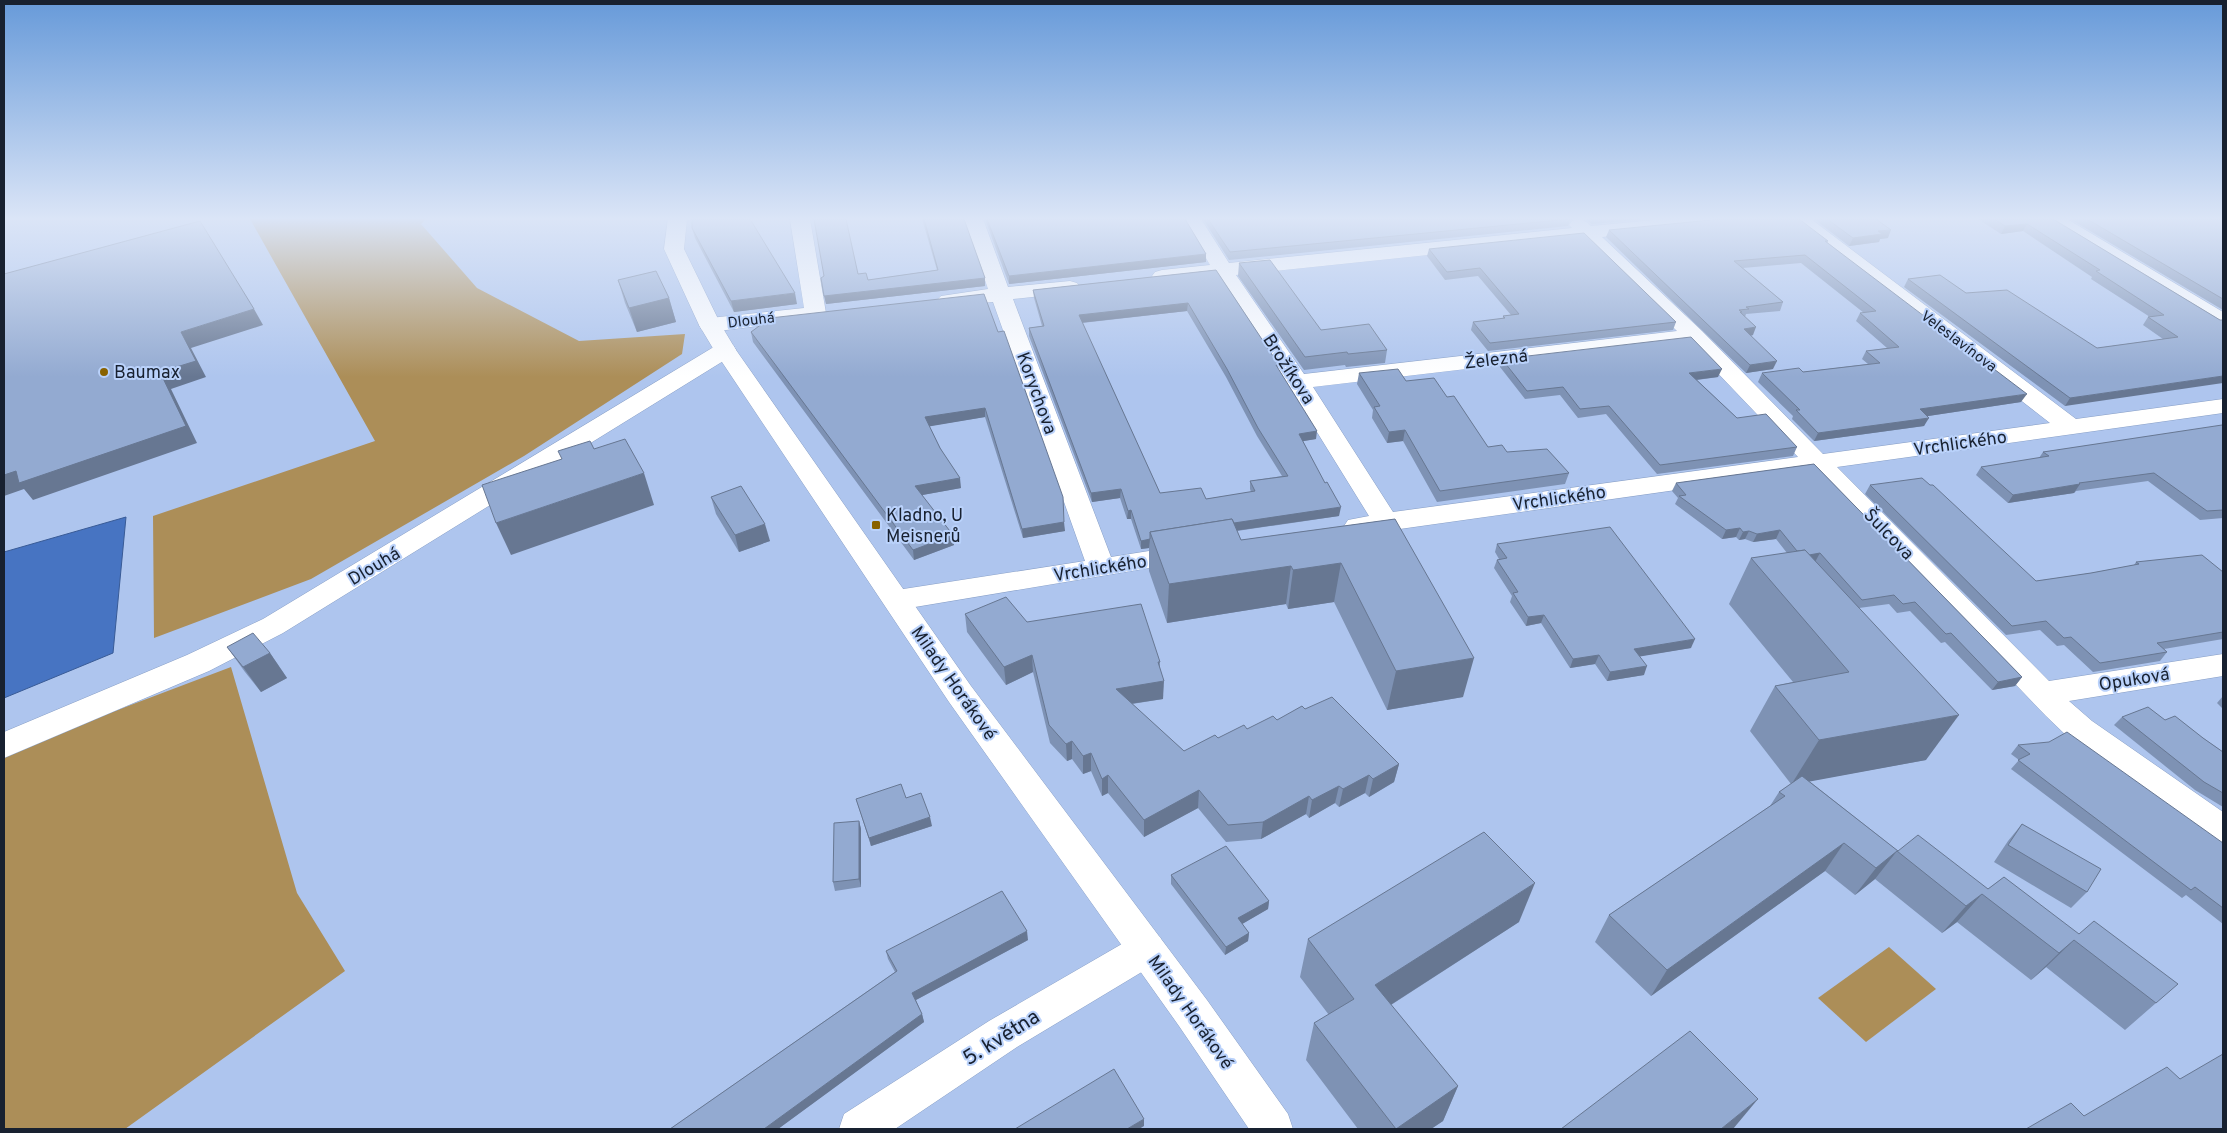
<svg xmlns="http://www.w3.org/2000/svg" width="2227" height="1133" font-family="Overpass,sans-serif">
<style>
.green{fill:#ac8e58}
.water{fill:#4774c2;stroke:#395b96}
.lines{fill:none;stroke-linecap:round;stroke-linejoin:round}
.minor-casing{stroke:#879ec5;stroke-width:1}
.secondary-casing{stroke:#879ec5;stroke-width:1}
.minor{fill:#fff;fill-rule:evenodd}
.secondary{fill:#fff;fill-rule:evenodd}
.wall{fill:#7e92b4;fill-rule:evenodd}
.shaded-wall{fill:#677792}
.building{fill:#93aad1;stroke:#677792;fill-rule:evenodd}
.poi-dot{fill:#896200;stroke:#bad2fb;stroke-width:2}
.labels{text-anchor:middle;stroke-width:4;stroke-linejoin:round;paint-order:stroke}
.far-street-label{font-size:15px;fill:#182130;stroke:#bad2fb}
.street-label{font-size:18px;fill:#182130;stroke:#bad2fb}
.poi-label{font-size:18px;fill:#182130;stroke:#bad2fb;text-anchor:start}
.near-street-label{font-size:21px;fill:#182130;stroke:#bad2fb}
</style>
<rect width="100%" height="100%" fill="#aec5ee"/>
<!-- green -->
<g class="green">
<polygon points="250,219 426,219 421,224 477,288 579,341 685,334 682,354 524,456 311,579 154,638 153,516 375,441"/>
<polygon points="231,667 297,893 345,971 125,1129 4,1129 4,753"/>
<polygon points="1889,947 1936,989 1866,1042 1818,998"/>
</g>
<!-- water -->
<polygon class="water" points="126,517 113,653 4,698 4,552"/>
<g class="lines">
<defs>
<g id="minor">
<polygon points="790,219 810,219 826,313 823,318 710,332 702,330 699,325 702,320 710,318 804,308"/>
<polygon points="964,219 983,219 1008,287 1070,281 1077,283 1080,287 1077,291 1070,293 1013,299 1111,557 1187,545 1197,548 1201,554 1197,560 897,610 887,607 883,600 887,593 897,590 1085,561 993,302 948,306 941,304 937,300 941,296 988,289"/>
<path d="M 1183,219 L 1201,219 L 1229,263 L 1572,228 L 1569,225 L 1572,221 C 1581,219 1585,220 1591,226 L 1665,219 L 1727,219 L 1725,223 L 1718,225 L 1602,237 L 1702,331 L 1823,454 L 2050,423 L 1792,223 L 1790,219 L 1811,219 L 2076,419 L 2223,399 L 2223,413 L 1837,467 L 2049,681 L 2223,654 L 2223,676 L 2069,701 L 2092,721 L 2223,812 L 2223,844 L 2211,840 L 2070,739 L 2046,716 L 1811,471 L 1357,535 L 1348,532 L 1344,526 L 1348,520 L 1369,516 L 1286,382 L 1217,276 L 1162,282 L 1155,280 L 1152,276 L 1155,272 L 1162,270 L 1210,265 ZM 1582,239 L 1677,331 L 1304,374 L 1236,275 ZM 1689,343 L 1798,457 L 1393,512 L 1313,387 Z"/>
<polygon points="2044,219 2067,219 2223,312 2223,327 2215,326 2047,223"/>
<polygon points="725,343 733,345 736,350 733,355 283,633 209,671 4,758 4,732 187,655 263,619 717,345"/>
<polygon points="1147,932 1160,937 1165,949 1160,961 1017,1047 895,1129 839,1129 844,1114 989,1021 1134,937"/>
</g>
<polygon id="secondary" points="668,219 687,219 684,249 721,325 736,350 971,686 1207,1000 1288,1114 1293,1129 1249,1129 1179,1026 949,702 714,350 699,325 664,249"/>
</defs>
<!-- minor casing -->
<use href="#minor" class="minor-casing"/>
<!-- secondary casing -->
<use href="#secondary" class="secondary-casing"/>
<!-- minor -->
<use href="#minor" class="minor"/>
<!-- secondary -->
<use href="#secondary" class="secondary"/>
</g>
<!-- wall -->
<g class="wall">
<polygon points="922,219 964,219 985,278 985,286 826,304 824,276 858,274 868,280 937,270"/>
<polygon points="985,219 1185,219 1206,254 1206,262 1009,284"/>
<polygon points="1203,219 1576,219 1570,220 1568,226 1229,260"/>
<polygon points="1580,219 1648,219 1592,224 1585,219"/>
<polygon points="1814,219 1878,219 1877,220 1888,238 1880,239 1879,242 1849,246"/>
<polygon points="1978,219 2053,219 2220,320 2065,406 1904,287 1908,279 1966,293 2097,348 2163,339 2143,325 2148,317 2150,317 2091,279 2092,277 2023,231 2001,234"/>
<polygon points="2070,219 2223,219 2223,310"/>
<polygon points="692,228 797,304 734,312 695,238"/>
<polygon points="1609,230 1828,241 1827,242 2021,402 1928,416 1924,426 1814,441 1792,419 1793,416 1758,382 1762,373 1803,372 1868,364 1862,359 1866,351 1887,348 1856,321 1860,313 1864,313 1801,263 1743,268 1783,302 1780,311 1746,314 1745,317 1753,335 1751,336 1773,369 1746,373 1606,237"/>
<polygon points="1429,249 1676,322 1673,330 1488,351 1471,330 1473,322 1503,319 1503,316 1511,315 1478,276 1445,280 1427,256"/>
<polygon points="1239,263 1321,330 1387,350 1385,363 1346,367 1345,365 1304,370 1238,276"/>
<path d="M 1216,270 L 1279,365 L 1278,369 L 1316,439 L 1303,441 L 1339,516 L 1237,531 L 1241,540 L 1395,519 L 1463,697 L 1387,710 L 1334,602 L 1288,609 L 1286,604 L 1167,623 L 1149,571 L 1149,548 L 1141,549 L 1131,519 L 1127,519 L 1120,498 L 1092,502 L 1029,336 L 1029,328 L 1042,326 L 1034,298 L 1033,290 ZM 1187,311 L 1226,377 L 1257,436 L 1282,476 L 1250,481 L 1250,489 L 1251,492 L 1206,499 L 1160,493 L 1082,323 Z"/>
<polygon points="618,280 669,298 676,322 637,332 625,303"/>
<polygon points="984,294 1065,531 1023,538 985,417 929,426 961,488 922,495 954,545 914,560 753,342 751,332"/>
<polygon points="1502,359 1718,377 1697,380 1737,418 1797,447 1793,456 1657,474 1606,414 1578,418 1560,395 1525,399 1500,367"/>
<polygon points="1359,373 1406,381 1447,397 1488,447 1507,452 1569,473 1565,484 1437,502 1403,441 1387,443 1372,418 1373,410 1357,384"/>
<polygon points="2223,426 2223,518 2200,520 2148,481 2076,491 2074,493 2008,503 1976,475 1981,467 2039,458 2043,452"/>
<polygon points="1814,464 2022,677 2015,686 1992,690 1945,642 1941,643 1910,611 1897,613 1889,604 1859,608 1926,760 1809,781 1898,851 1988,889 2004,877 2156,1003 2125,1030 2046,967 2031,980 1957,922 1942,933 1875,879 1855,895 1825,871 1651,996 1595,942 1609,915 1770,806 1779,792 1791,784 1750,731 1775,686 1793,682 1729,604 1751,558 1787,553 1776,539 1753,542 1745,539 1739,540 1736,537 1722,539 1675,504 1678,498 1672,491 1676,483"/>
<polygon points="1870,485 2036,581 2091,573 2134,565 2136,562 2223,572 2223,639 2164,649 2167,652 2160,661 2093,672 2064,645 2057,646 2040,630 2006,635 1865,494"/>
<polygon points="711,497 770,541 739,552 716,514"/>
<polygon points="1497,544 1691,648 1640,656 1644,675 1607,681 1595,664 1570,668 1541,623 1526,626 1510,602 1512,596 1494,568 1497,560 1499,559 1495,552"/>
<polygon points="965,614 1027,622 1160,662 1160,668 1163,699 1132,704 1184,751 1247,729 1277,720 1305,709 1399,764 1394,782 1369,797 1365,793 1339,807 1335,803 1309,818 1306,814 1261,839 1226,842 1198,808 1144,837 1108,793 1102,796 1091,771 1083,774 1072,759 1067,761 1050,743 1033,672 1006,685 967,632"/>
<polygon points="227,647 270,653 287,678 261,692 245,672"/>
<polygon points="2223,696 2223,709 2217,703"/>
<polygon points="2122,717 2165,720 2203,738 2223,752 2223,807 2195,790 2114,725"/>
<polygon points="2018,745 2223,843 2223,924 2186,895 2182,898 2011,769 2019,760 2011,754"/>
<polygon points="906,798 932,826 871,846 856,799"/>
<polygon points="859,821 861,829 861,887 835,891 833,882"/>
<polygon points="2022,824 2087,892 2071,908 1994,862 2008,841"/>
<polygon points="1171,875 1269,901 1268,909 1242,924 1249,933 1248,941 1225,955 1171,884"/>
<polygon points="1519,922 1391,1005 1458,1086 1443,1121 1431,1129 1358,1129 1306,1060 1314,1023 1329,1015 1300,977 1308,939"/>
<polygon points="1028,940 916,1000 922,1014 924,1022 778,1129 670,1129 895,972 888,959 886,951"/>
</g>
<!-- shaded-wall -->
<g class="shaded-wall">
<polygon points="2027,224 2023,231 2001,234 2005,226"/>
<polygon points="1891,230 1888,238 1880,239 1879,242 1849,246 1853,238 1878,231"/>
<polygon points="1206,254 1206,262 1009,284 1009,276"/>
<polygon points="985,278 985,286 826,304 824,296"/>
<polygon points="795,293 797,304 734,312 731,301"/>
<polygon points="669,298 676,322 637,332 629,308"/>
<polygon points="1188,303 1187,311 1079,323 1079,315"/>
<polygon points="254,309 263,325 191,348 206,377 171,389 197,443 33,500 24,489 4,496 4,475 181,332"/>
<polygon points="1756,327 1753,335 1740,337 1744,329"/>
<polygon points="1777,361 1773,369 1746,373 1750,365"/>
<polygon points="1722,369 1718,377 1686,381 1689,373"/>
<polygon points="2223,376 2223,383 2065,406 2070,398"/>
<polygon points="2027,394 2021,402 1915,418 1920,409"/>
<polygon points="985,408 985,417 926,427 925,417"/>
<polygon points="1929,418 1924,426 1814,441 1818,433"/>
<polygon points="1405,430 1403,441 1387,443 1389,432"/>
<polygon points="1317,431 1316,439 1298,442 1299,434"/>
<polygon points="644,473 654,505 511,555 496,523"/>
<polygon points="960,478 961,488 917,496 915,486"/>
<polygon points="2080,484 2074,493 2008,503 2013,495"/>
<polygon points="1121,489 1120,498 1092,502 1091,493"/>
<polygon points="1341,507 1339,516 1220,533 1219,525"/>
<polygon points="1131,510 1131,519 1127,519 1128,511"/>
<polygon points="1064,522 1065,531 1023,538 1022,529"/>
<polygon points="765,524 770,541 739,552 735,535"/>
<polygon points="1740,528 1736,537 1722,539 1726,530"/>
<polygon points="1780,530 1776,539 1753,542 1757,534"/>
<polygon points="1749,531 1745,539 1739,540 1743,532"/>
<polygon points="953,535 954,545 914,560 913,550"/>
<polygon points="1150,539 1149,548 1141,549 1141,541"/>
<polygon points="1820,553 1815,562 1801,556"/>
<polygon points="1341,563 1334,602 1288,609 1293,570"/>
<polygon points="1291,566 1286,604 1167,623 1169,584"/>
<polygon points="1544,615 1541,623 1526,626 1528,617"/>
<polygon points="1695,639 1691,648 1631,658 1634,649"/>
<polygon points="270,653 287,678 261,692 243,667"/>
<polygon points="1032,655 1033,672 1006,685 1004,667"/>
<polygon points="1599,655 1595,664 1570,668 1573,659"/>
<polygon points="1474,658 1463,697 1387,710 1396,671"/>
<polygon points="1647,666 1644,675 1607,681 1610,672"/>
<polygon points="2022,677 2015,686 1992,690 1998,682"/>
<polygon points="1164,681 1163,699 1116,706 1116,689"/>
<polygon points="1959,715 1926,760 1791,785 1819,740"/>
<polygon points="1072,741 1072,759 1067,761 1066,744"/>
<polygon points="1091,753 1091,771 1083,774 1083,756"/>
<polygon points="1399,764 1394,782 1369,797 1373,779"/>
<polygon points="1108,775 1108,793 1102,796 1102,779"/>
<polygon points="1369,775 1365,793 1339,807 1343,789"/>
<polygon points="1339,786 1335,803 1309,818 1312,800"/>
<polygon points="1199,790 1198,808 1144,837 1144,820"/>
<polygon points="1309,796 1306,814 1261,839 1263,822"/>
<polygon points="930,817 932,826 871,846 869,838"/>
<polygon points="859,821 861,829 861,887 859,879"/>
<polygon points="1844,843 1825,871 1651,996 1667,970"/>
<polygon points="1897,851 1875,879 1855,895 1876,868"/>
<polygon points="1535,883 1519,922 1364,1022 1375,985"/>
<polygon points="1982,894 1957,922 1942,933 1966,906"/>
<polygon points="1269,901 1268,909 1237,927 1238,918"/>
<polygon points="1027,931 1028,940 914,1001 912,993"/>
<polygon points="1249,933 1248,941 1225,955 1226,947"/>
<polygon points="2074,940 2046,967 2031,980 2059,953"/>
<polygon points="922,1014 924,1022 778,1129 764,1129"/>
<polygon points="1458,1086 1443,1121 1431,1129 1396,1129"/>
<polygon points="1758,1099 1733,1129 1721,1129"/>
<polygon points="1144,1119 1144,1126 1139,1129 1127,1129"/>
</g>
<!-- building -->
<g class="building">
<polygon points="692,219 750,219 795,293 731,301 692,228"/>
<polygon points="814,219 846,219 858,274 866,273 868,280 938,270 924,219 964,219 985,278 824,296 821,278 824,276"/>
<polygon points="987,219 1185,219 1206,254 1009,276"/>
<polygon points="1208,219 1570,219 1230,252"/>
<polygon points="1721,219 1799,219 1828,241 1825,241 2027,394 1920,409 1929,418 1818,433 1796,410 1800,410 1762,373 1799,368 1803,372 1880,363 1866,351 1899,347 1860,313 1876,311 1805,255 1734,261 1783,302 1746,307 1749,309 1739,310 1742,312 1740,312 1756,327 1744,329 1777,361 1750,365 1609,230"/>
<polygon points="1827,219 1876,219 1891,230 1878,231 1882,234 1853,238"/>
<polygon points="1994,219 2053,219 2220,320 2223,320 2223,376 2070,398 1908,279 1940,275 1966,293 2007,290 2097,348 2178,337 2148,317 2164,315 2096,271 2100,270 2027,224 2005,226"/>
<polygon points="2087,219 2223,219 2223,299"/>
<polygon points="200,221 254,309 181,332 196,361 160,372 186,426 19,483 16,471 4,475 4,274"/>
<polygon points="1584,233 1676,322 1490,343 1473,322 1505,318 1503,316 1519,314 1480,268 1447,272 1429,249"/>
<polygon points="1270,260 1321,330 1369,324 1387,350 1348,354 1347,352 1305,357 1239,263"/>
<path d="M 1216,270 L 1279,365 L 1276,365 L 1317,431 L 1299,434 L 1325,483 L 1327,482 L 1341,507 L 1234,523 L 1232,519 L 1150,532 L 1150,539 L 1141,541 L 1131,510 L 1128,511 L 1121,489 L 1091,493 L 1029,328 L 1044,326 L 1033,290 ZM 1188,303 L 1227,369 L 1258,428 L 1288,476 L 1250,481 L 1255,491 L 1206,499 L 1201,488 L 1160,493 L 1079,315 Z"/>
<polygon points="656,271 669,298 629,308 618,280"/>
<polygon points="984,294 998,332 1004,331 1063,497 1064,522 1022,529 985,408 925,417 940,448 960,478 915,486 953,535 913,550 751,332 770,318"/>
<polygon points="1691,337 1722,369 1689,373 1737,418 1766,414 1797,447 1660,465 1609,406 1580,409 1563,387 1527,391 1502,359"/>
<polygon points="1398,369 1406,381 1434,378 1447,397 1454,396 1488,447 1502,445 1507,452 1547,449 1569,473 1440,491 1405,430 1389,432 1374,407 1380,406 1359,373"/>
<polygon points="2222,425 2223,426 2223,510 2207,511 2154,473 2079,483 2080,484 2013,495 1981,467 2049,456 2043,452"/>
<polygon points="625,439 644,473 496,523 482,485 562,459 558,451 590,441 594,449"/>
<polygon points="1814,464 2022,677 1998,682 1951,633 1946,634 1915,602 1903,604 1894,595 1862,600 1820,553 1809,555 1805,550 1797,551 1780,530 1757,534 1749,531 1743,532 1740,528 1726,530 1679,496 1686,495 1676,483"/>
<polygon points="1922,478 1930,485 1933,485 2036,581 2091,573 2139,564 2136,562 2202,555 2223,572 2223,632 2157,643 2167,652 2100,663 2071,637 2064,638 2046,621 2012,626 1870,485"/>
<polygon points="741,486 765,524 735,535 711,497"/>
<polygon points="1232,519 1241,540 1395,519 1474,658 1396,671 1341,563 1293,570 1291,566 1169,584 1150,532"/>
<polygon points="1610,527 1695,639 1634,649 1647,666 1610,672 1599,655 1573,659 1544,615 1528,617 1513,593 1518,592 1497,560 1507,558 1497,544"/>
<polygon points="1805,550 1959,715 1819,740 1775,686 1849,672 1751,558"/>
<polygon points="1006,597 1027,622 1141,604 1160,662 1158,662 1164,681 1116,689 1184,751 1215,735 1218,738 1244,725 1247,729 1273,716 1277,720 1302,706 1305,709 1332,697 1399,764 1373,779 1369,775 1343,789 1339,786 1312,800 1309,796 1263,822 1228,825 1199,790 1144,820 1108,775 1102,779 1091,753 1083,756 1072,741 1066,744 1049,725 1032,655 1004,667 965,614"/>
<polygon points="253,633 270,653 243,667 227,647"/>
<polygon points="2148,707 2165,720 2175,716 2203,738 2223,752 2223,793 2204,782 2122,717"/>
<polygon points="2067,732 2223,843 2223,908 2195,887 2191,890 2018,760 2030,754 2018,745 2049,742"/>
<polygon points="1802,776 1898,851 1918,835 1988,889 2004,877 2079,934 2094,921 2178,984 2156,1003 2074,940 2059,953 1982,894 1966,906 1897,851 1876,868 1844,843 1667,970 1609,915 1785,796 1779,792"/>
<polygon points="901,784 906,798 921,793 930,817 869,838 856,799"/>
<polygon points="859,821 859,879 833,882 834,823"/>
<polygon points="2022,824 2101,869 2087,892 2008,845"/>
<polygon points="1484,832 1535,883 1375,985 1458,1086 1396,1129 1314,1023 1354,999 1308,939"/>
<polygon points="1226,846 1269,901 1238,918 1249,933 1226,947 1171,875"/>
<polygon points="1002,891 1027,931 912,993 922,1014 764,1129 670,1129 897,971 886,951"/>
<polygon points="1690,1031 1758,1099 1721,1129 1561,1129"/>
<polygon points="2223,1054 2223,1129 2026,1129 2071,1103 2084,1116 2167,1067 2180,1079"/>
<polygon points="1114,1069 1144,1119 1127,1129 1015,1129"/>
</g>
<!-- sky -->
<linearGradient id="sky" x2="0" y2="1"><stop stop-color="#679ad9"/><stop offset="0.58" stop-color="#dbe5f7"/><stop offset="1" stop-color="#dbe5f7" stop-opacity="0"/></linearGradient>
<rect width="2227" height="377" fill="url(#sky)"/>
<!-- markers -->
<g class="poi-dot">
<circle cx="104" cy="372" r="5"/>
<rect x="871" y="520" width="10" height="10" rx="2.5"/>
</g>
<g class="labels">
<!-- far-street labels -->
<g class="far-street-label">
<text transform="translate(751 320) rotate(-7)" y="5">Dlouhá</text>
<text transform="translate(1959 341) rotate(37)" y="5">Veleslavínova</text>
</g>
<!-- street labels -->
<g class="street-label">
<text transform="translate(1496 359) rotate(-7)" y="6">Železná</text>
<text transform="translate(1289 369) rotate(57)" y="6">Brožíkova</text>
<text transform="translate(1037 393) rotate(70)" y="6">Korychova</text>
<text transform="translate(1960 443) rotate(-8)" y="6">Vrchlického</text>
<text transform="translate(1559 498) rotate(-8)" y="6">Vrchlického</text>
<text transform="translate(1889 534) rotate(46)" y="6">Šulcova</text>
<text transform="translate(374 566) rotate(-31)" y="6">Dlouhá</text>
<text transform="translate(1100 568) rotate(-9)" y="6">Vrchlického</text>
<text transform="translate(2134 679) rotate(-9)" y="6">Opuková</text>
<text transform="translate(954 683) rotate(55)" y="6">Milady Horákové</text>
<text transform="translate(1191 1012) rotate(55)" y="6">Milady Horákové</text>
</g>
<!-- poi labels -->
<g class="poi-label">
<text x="114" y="378">Baumax</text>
<text x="886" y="521">Kladno, U<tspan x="886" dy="21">Meisnerů</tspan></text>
</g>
<!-- near-street labels -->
<g class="near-street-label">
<text transform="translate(1001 1037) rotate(-32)" y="7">5. května</text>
</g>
</g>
<!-- border -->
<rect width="2227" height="1133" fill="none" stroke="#182130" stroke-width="10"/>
</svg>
